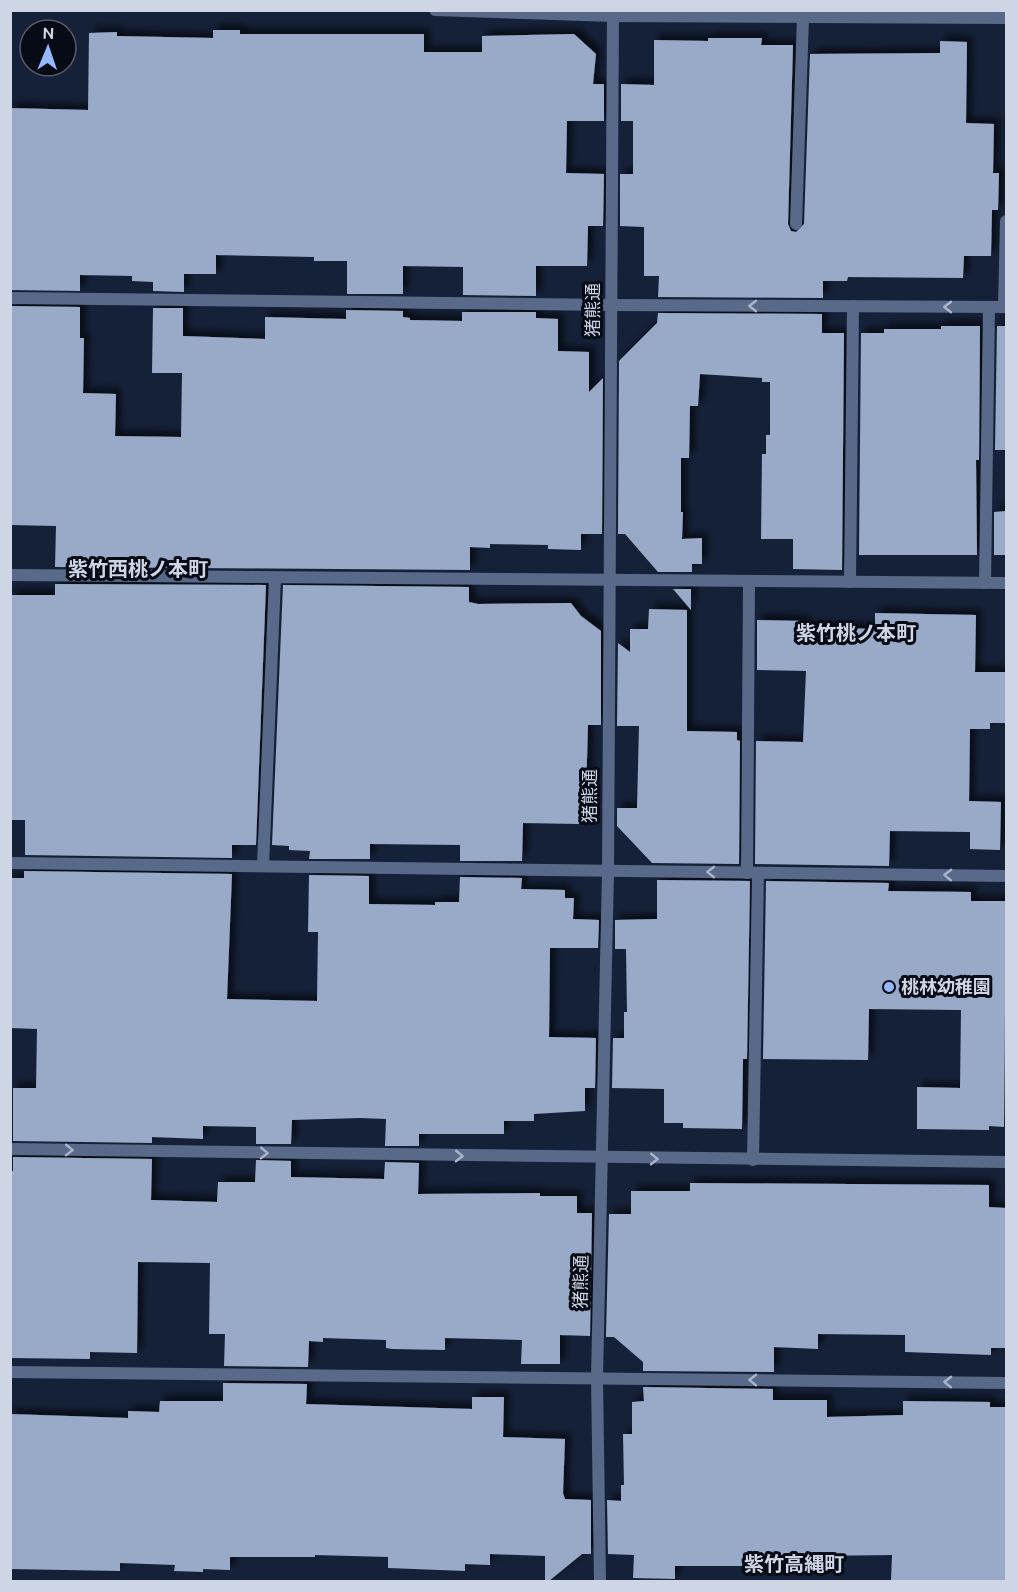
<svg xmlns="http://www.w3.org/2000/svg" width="1017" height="1592" font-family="Ubuntu,'Noto Sans JP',sans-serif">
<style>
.building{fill:#99a9c8;filter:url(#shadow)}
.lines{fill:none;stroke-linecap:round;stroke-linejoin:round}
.lane{stroke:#596989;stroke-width:12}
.street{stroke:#596989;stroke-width:12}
.oneway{stroke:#abb5ca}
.poi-dot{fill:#94b7fd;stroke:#060b15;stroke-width:2}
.labels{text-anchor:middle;stroke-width:6;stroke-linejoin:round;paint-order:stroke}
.street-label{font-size:18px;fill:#ced6e6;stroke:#060b15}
.poi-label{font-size:18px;font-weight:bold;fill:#ced6e6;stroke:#060b15;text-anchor:start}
.neighbourhood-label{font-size:20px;font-weight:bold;fill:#ced6e6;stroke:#060b15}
</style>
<defs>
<filter id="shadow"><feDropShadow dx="5.5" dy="-5.5" stdDeviation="3" flood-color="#0009"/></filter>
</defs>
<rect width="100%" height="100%" fill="#152138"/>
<!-- building -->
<g class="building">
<polygon points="213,30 240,30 240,34 424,34 424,52 482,52 482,36 574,34 596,54 593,84 604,84 604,121 567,121 566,173 604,174 603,226 588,226 587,266 536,266 536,296 463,295 463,267 403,266 403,294 347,294 347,261 314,261 314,257 216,255 216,274 184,274 184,292 153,291 153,282 132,281 132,276 80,275 80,291 10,290 10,108 88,110 89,33 117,32 117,36 213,38"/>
<polygon points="708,38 762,38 761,45 793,45 788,224 791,231 796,232 804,224 810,54 940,53 940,41 967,42 966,123 994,124 993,173 999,173 998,210 992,210 991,256 964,256 963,278 848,277 847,281 823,281 823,298 658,297 659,276 644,276 644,227 620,226 620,174 633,174 633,121 621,121 621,84 654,85 654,40 708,41"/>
<polygon points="10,306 80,307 80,338 84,338 83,393 116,394 115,436 181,437 182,373 152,373 153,308 183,308 183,336 265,339 265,317 346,319 346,310 403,311 403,317 410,318 410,320 462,321 462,312 536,312 536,318 558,319 558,351 589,352 589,392 603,378 602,534 581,534 581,550 548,549 548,545 490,544 490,548 470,547 470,570 55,567 56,526 10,525"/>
<polygon points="658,313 822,314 822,333 844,333 842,570 793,569 793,539 761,539 762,454 766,454 766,435 770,435 770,382 762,382 762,378 700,374 698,406 690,406 689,458 681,458 681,512 683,512 682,539 702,538 702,564 692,564 692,572 658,572 625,534 618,534 619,361 657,323"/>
<polygon points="941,326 980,326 979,460 976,460 977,555 859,555 861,333 884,333 884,329 941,329"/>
<polygon points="997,326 1006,326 1006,450 995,450"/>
<polygon points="1006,511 1006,555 994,555 994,512"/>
<polygon points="55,584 266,585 256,845 232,845 232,858 25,855 25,820 10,820 10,595 55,595"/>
<polygon points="283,585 469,587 469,602 478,604 571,603 581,616 601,631 601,725 588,725 586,795 581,790 579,824 523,823 522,861 460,861 460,845 370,844 370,859 309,859 310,851 289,850 289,846 272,845"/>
<polygon points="673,589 691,589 691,610"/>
<polygon points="649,609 687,610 687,731 737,732 737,740 740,741 739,864 652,863 617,826 617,808 637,808 639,726 617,726 618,643 630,652 630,629 648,629"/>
<polygon points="875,613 976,615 975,672 1006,672 1006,723 990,723 990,729 970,729 969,801 1001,802 1000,850 970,849 970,832 890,831 889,866 755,864 756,741 803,742 806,671 757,670 757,620 805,621 805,627 875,629"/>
<polygon points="24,871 232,874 227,999 317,1001 318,932 308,932 309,875 369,876 369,904 435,905 435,902 459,902 460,877 522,878 521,889 565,890 565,898 574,898 573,919 599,920 598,948 550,948 549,1037 596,1038 595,1088 585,1088 585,1111 534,1114 534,1121 504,1121 504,1134 419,1134 419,1146 385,1146 386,1119 360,1118 292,1120 291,1144 256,1144 256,1127 203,1126 203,1139 152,1137 152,1143 13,1141 13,1088 36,1088 37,1029 10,1028 10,878 24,878"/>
<polygon points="657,880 750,881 747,1059 743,1059 742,1129 683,1128 683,1123 664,1123 664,1089 612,1088 613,1038 624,1038 624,1012 627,1012 626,949 615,949 615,920 657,919"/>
<polygon points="766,881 889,883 888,891 971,892 971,901 1006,901 1004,1127 989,1126 989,1130 917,1129 917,1087 960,1088 961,1010 869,1009 868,1060 763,1059"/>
<polygon points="13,1157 152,1159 151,1200 217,1202 218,1182 255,1182 256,1160 291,1161 291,1177 384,1179 385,1162 419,1163 418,1194 540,1193 540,1196 577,1196 577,1213 592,1213 590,1336 560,1335 560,1364 521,1364 522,1340 445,1338 445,1350 392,1349 386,1348 386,1340 323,1338 323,1342 309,1341 308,1367 224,1366 225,1334 209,1334 210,1263 138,1262 137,1353 90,1352 90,1359 10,1358 10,1171 13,1171"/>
<polygon points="690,1183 989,1185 989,1207 1006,1208 1006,1348 991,1348 991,1355 905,1352 905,1335 818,1334 818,1349 774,1347 774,1372 643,1371 643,1362 614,1337 606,1337 609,1214 631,1214 631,1191 690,1191"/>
<polygon points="223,1383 307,1384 306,1404 472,1409 472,1397 504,1397 503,1437 565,1439 563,1493 565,1499 591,1500 591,1554 582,1554 549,1581 545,1581 545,1556 490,1554 490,1565 465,1564 465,1571 388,1568 388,1557 315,1555 315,1557 230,1557 230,1570 203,1569 203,1572 174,1571 175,1565 120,1563 120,1571 10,1569 10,1414 128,1418 128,1411 159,1412 160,1401 223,1401"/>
<polygon points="643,1387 773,1389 773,1400 827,1400 827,1417 903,1415 903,1401 990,1402 990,1407 1006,1407 1006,1581 891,1581 892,1555 813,1556 813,1560 790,1559 790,1566 675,1566 675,1579 633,1578 634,1555 608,1554 607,1500 621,1501 621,1485 624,1485 623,1434 632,1434 632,1402 644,1401"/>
</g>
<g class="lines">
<!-- lane -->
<g class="lane">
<polyline points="796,224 803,17"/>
<polyline points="1004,307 1006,221"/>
<polyline points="850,582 853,306"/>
<polyline points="985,583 989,307"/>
<polyline points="263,866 275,578"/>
<polyline points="747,873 749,581"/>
<polyline points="753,1160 758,873"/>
</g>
<!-- street -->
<g class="street">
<polyline points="435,10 613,16 1006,18"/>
<polyline points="10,298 611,305 1006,307"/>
<polyline points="10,575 1006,583"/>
<polyline points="10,863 1006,876"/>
<polyline points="10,1149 1006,1162"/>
<polyline points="10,1372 1006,1383"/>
<polyline points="600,1582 597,1378 608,871 613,10"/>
</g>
</g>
<!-- one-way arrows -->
<defs><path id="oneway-chevron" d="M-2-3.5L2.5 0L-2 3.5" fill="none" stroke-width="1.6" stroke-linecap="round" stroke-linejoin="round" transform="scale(1.5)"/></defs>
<g class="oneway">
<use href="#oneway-chevron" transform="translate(753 306) rotate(-180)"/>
<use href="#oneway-chevron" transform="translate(948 307) rotate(-180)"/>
<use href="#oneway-chevron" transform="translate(711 872) rotate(-179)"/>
<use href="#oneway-chevron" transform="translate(948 875) rotate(-179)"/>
<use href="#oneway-chevron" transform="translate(69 1150) rotate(1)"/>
<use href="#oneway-chevron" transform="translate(264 1153) rotate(1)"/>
<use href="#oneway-chevron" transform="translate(459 1156) rotate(1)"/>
<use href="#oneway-chevron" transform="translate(654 1159) rotate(1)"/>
<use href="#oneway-chevron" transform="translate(753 1380) rotate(-179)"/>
<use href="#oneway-chevron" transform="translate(948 1382) rotate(-179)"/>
</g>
<!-- markers -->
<circle class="poi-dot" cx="889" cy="987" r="6"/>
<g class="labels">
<!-- street labels -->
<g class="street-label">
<text transform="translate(593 310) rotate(-90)" y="6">猪熊通</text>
<text transform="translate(590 796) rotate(-90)" y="6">猪熊通</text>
<text transform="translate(581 1282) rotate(-89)" y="6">猪熊通</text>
</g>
<!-- poi labels -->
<g class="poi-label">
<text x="901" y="993">桃林幼稚園</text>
</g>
<!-- neighbourhood labels -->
<g class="neighbourhood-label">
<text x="138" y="576">紫竹西桃ノ本町</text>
<text x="856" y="640">紫竹桃ノ本町</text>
<text x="794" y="1571">紫竹高縄町</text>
</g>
</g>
<!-- border -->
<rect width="1017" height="1592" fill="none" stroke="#ced6e6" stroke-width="24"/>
<!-- north arrow -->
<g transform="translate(48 48) rotate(2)"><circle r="28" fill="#060b15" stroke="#565c69" stroke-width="1.5"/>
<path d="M0-4.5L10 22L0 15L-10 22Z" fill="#94b7fd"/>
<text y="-9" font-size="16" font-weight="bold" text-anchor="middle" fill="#ced6e6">N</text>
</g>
</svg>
